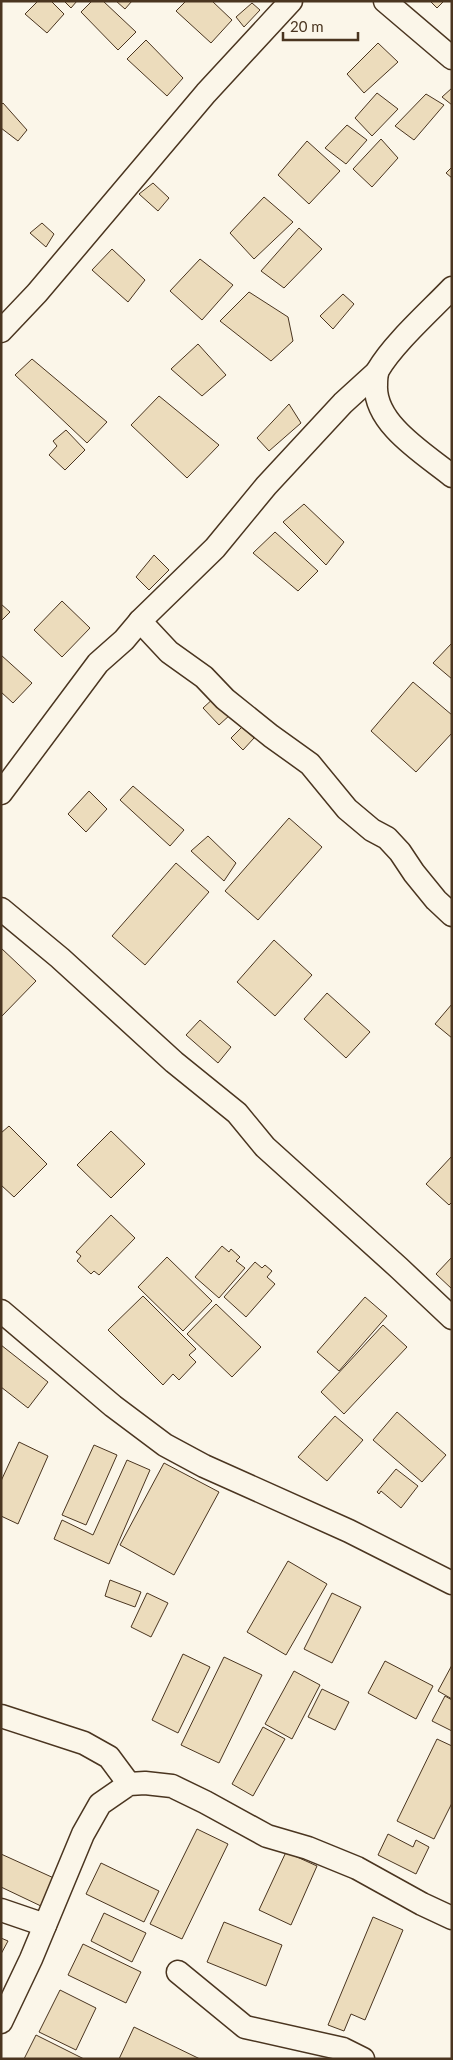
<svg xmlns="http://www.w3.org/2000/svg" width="453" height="2060" font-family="Lato,sans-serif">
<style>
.building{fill:#ecdcbc;stroke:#4a3520}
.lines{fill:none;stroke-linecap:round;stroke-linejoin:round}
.minor-casing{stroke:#4a3520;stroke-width:25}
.minor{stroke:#fbf6e9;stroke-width:22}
</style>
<rect width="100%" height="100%" fill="#fbf6e9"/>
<!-- building -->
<g class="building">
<polygon points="38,1 51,1 64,14 47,33 25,14"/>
<polygon points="64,1 77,1 71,8"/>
<polygon points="92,1 103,1 136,32 118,50 81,12"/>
<polygon points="116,1 132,1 125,9"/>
<polygon points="186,1 212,1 232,20 211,43 176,11"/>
<polygon points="430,1 444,1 437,8"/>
<polygon points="252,3 260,10 244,27 236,17"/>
<polygon points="146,40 183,78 167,96 127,59"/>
<polygon points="378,43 398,62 364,93 347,74"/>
<polygon points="452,88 452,105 442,97"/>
<polygon points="377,93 398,109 372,136 355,118"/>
<polygon points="426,94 444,105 414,140 395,126"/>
<polygon points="3,103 27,130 18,141 1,128 1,105"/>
<polygon points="347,125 367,140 346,164 325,148"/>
<polygon points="381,139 398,158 372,187 353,169"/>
<polygon points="307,141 340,171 309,204 278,175"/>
<polygon points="452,167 452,178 446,173"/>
<polygon points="153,183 169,198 158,211 139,194"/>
<polygon points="264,197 293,222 254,259 230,233"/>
<polygon points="42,223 54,234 46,247 30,233"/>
<polygon points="299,228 322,249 284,288 261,271"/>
<polygon points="112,249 145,280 128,302 92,270"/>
<polygon points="200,259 233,285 202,320 170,291"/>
<polygon points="249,292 288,317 293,341 271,361 220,321"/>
<polygon points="343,294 354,304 333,329 320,316"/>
<polygon points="198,344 226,375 202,396 171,369"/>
<polygon points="32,359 107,422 87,443 15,375"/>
<polygon points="159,396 219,445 187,478 131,425"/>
<polygon points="289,404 301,423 269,451 257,438"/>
<polygon points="66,430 85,450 65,470 49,455 57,446 53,441"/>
<polygon points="304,504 344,542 326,565 283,522"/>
<polygon points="275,532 318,571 298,591 253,553"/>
<polygon points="154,555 169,570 149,590 136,577"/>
<polygon points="62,601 90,628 62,657 34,630"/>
<polygon points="1,604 10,612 1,621"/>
<polygon points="452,643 452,679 433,663"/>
<polygon points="1,655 32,683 13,703 1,692"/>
<polygon points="413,682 452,715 452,733 416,772 371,731"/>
<polygon points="215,697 231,714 219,725 203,708"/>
<polygon points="242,727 254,738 243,750 231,738"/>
<polygon points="133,786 184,830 170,846 120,800"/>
<polygon points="89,791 107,809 86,832 68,814"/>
<polygon points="289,818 322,847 258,920 225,891"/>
<polygon points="208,836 236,863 224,881 191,851"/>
<polygon points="176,863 209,892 145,965 112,936"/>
<polygon points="274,940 312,975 275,1016 237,982"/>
<polygon points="1,948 36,981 1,1017"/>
<polygon points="327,993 370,1032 346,1058 304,1019"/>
<polygon points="452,1004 452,1038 435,1024"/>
<polygon points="200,1020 231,1047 218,1063 186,1035"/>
<polygon points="9,1126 47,1164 14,1197 1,1185 1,1133"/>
<polygon points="111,1131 145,1164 111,1198 77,1165"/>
<polygon points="452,1156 452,1202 449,1205 426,1184"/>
<polygon points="111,1215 135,1238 99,1275 94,1271 91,1274 77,1261 81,1256 76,1252"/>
<polygon points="222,1246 229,1252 231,1249 240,1257 236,1261 245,1268 219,1298 195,1277"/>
<polygon points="167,1257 212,1301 183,1331 138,1287"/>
<polygon points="452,1257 452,1289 436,1274"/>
<polygon points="255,1262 262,1268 265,1265 272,1271 267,1277 275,1284 246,1317 224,1297"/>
<polygon points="143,1296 196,1349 189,1355 196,1362 179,1380 173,1374 163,1385 108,1330"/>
<polygon points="365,1297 387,1316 339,1371 317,1352"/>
<polygon points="216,1304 261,1347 232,1377 187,1334"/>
<polygon points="383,1325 407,1347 344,1414 321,1392"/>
<polygon points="1,1345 48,1382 28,1408 1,1387"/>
<polygon points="397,1412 446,1455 422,1482 373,1440"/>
<polygon points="335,1416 363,1440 327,1481 298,1457"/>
<polygon points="19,1442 48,1456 18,1524 1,1516 1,1481"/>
<polygon points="94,1445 117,1455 86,1525 62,1515"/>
<polygon points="127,1460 150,1470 109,1564 54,1539 62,1520 93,1535"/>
<polygon points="164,1463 219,1492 174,1575 120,1545"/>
<polygon points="396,1469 418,1486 401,1508 381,1491 379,1494 377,1492"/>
<polygon points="288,1561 327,1584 286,1655 247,1632"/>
<polygon points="110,1580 141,1592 135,1607 105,1596"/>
<polygon points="147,1593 168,1603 151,1637 131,1627"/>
<polygon points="332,1593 361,1607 332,1663 304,1649"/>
<polygon points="183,1654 210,1667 178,1733 152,1720"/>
<polygon points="224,1657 262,1675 219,1763 181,1745"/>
<polygon points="385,1661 433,1686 416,1719 368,1693"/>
<polygon points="452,1665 452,1699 438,1691"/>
<polygon points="294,1671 320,1685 292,1739 265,1724"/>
<polygon points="322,1689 349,1702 335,1730 308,1717"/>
<polygon points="445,1696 452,1700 452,1731 432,1721"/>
<polygon points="263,1727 285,1739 253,1796 232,1784"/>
<polygon points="437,1739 452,1746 452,1803 434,1839 397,1821"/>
<polygon points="197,1829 228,1844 182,1939 150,1924"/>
<polygon points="388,1834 413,1847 416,1840 429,1847 416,1874 378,1855"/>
<polygon points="286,1852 317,1866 291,1925 259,1910"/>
<polygon points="1,1854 56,1879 43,1907 1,1887"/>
<polygon points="101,1863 159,1891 144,1922 86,1894"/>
<polygon points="104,1913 146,1933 132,1962 91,1941"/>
<polygon points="373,1917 403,1930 365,2020 351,2014 344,2031 328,2025"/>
<polygon points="224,1922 282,1945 266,1986 207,1962"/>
<polygon points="1,1938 8,1941 1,1954"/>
<polygon points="83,1944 141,1972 126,2003 68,1975"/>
<polygon points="60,1990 96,2008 76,2050 39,2032"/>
<polygon points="134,2027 200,2059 119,2059"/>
<polygon points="36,2035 84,2059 24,2059"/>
</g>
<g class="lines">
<defs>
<g id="minor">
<polyline points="385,1 452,58"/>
<path d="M 452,288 C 430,311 393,344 378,370 C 376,375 376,381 376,385 C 374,424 425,454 452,476"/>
<polyline points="1,331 37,293 206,93 291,1"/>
<polyline points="140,621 169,652 204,677 225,699 271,736 310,764 347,809 372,830 387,838 400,852 414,873 436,900 452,915"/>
<polyline points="1,793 98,663 124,640 140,621 215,548 266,486 343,403 377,372"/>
<polyline points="1,909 60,958 174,1062 237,1113 265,1147 399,1268 452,1318"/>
<polyline points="1,1311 113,1406 165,1445 204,1466 349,1531 452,1583"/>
<polyline points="1,1716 84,1743 109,1757 129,1784"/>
<polyline points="1,1910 45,1925"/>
<polyline points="178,1972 245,2027 343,2049 363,2059"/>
<polyline points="1,2022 31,1959 83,1834 100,1804 129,1784 145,1783 172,1786 205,1802 267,1836 308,1848 357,1868 422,1904 452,1918"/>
</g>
</defs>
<!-- minor casing -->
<use href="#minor" class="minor-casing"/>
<!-- minor -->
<use href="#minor" class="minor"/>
</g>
<!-- border -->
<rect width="453" height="2060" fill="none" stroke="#4a3520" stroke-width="5"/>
<!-- scale -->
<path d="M283 32v8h75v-8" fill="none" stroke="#4a3520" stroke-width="2.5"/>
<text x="290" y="32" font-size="15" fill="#4a3520" stroke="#fbf6e9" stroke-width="4" paint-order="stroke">20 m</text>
</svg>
